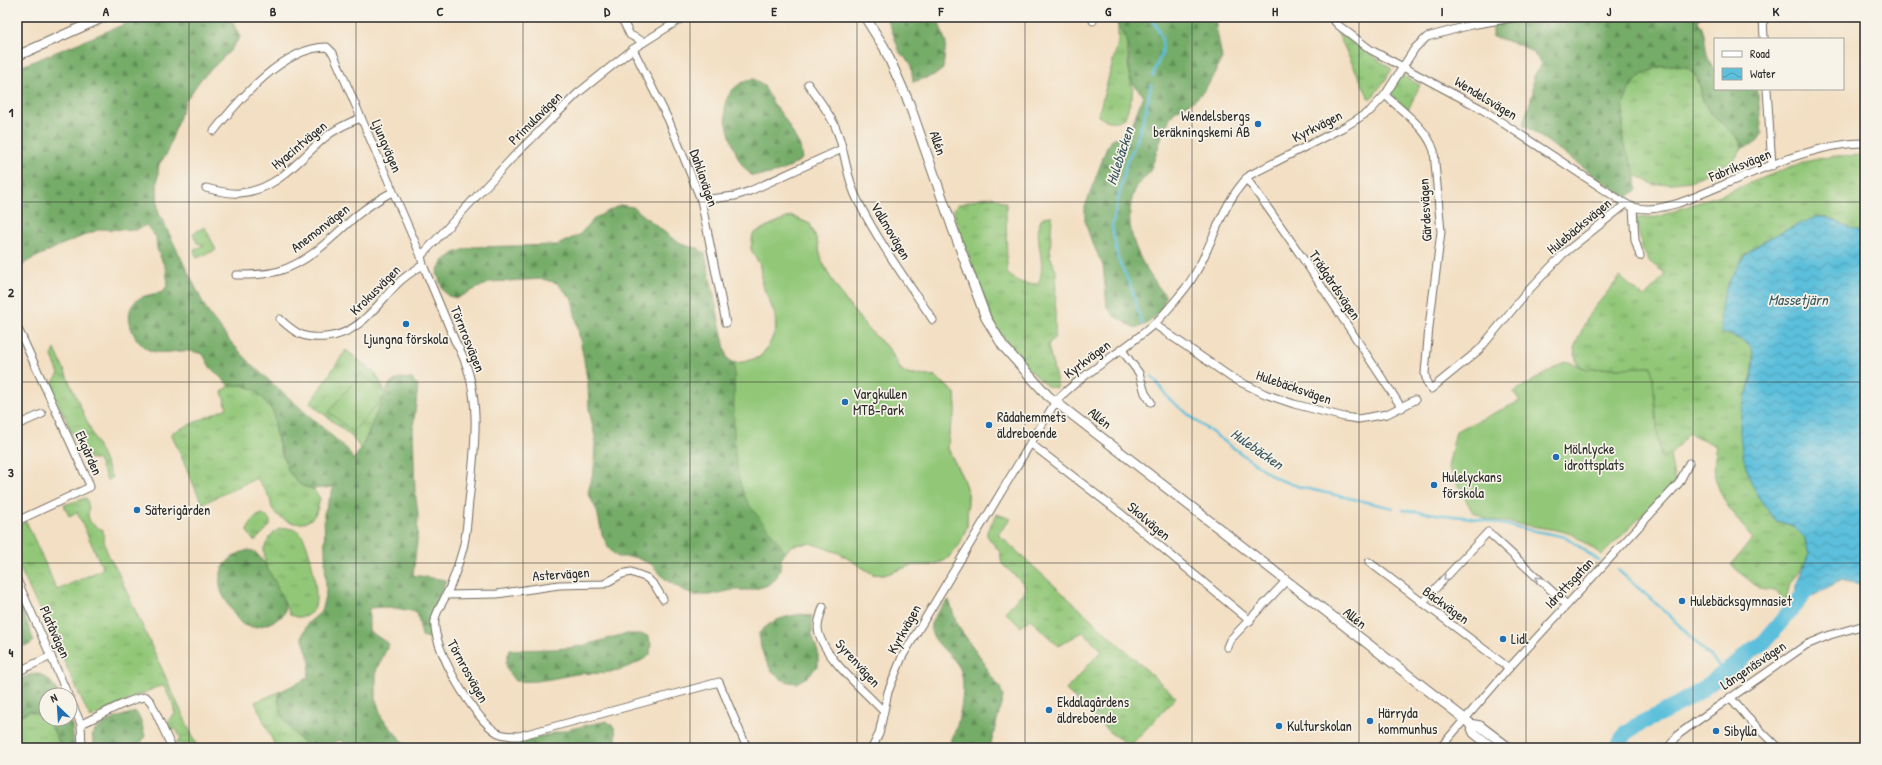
<svg xmlns="http://www.w3.org/2000/svg" width="1882" height="765" font-family="'Patrick Hand',sans-serif">
<style>
.grass{fill:url(#grass-tufts);stroke:#5e7952}
.forest{fill:url(#forest-firs);stroke:#506c4a}
.garden{fill:#92c778;stroke:#5e7952}
.water{fill:url(#water-waves);stroke:#447583}
.lines{fill:none;stroke-linecap:round;stroke-linejoin:round}
.stream{stroke:#5cbfdb;stroke-width:2.5}
.river{stroke:#5cbfdb;stroke-width:16}
.minor-casing{stroke:#716a60;stroke-width:9}
.tertiary-casing{stroke:#716a60;stroke-width:11}
.minor{stroke:#fff;stroke-width:7}
.tertiary{stroke:#fff;stroke-width:9}
.oneway{stroke:#a0a0a0}
.grid{fill:none;stroke:#2b2b2b;stroke-width:1;stroke-opacity:0.55}
.poi-dot{fill:#1f6fb2;stroke:#f7f3e8;stroke-width:1.5}
.labels{text-anchor:middle;stroke-width:3.5;stroke-linejoin:round;paint-order:stroke}
.street-label{font-size:14px;fill:#2b2b2b;stroke:#f7f3e8}
.poi-label{font-size:14px;fill:#2b2b2b;stroke:#f7f3e8;text-anchor:start}
.water-label{font-size:15px;font-style:italic;fill:#3a5760;stroke:#f7f3e8}
.neatline{fill:none;stroke:#2b2b2b;stroke-width:1.5}
.grid-label{font-size:13px;text-anchor:middle;font-weight:bold;fill:#2b2b2b}
</style>
<defs>
<pattern id="grass-tufts" width="24" height="20" patternUnits="userSpaceOnUse"><rect width="24" height="20" fill="#92c778"/><path d="M3 7l-1-3M5 7V3M7 7l1-3M15 17l-1-3M17 17v-4M19 17l1-3" fill="none" stroke="#77a263"/></pattern>
<pattern id="forest-firs" width="22" height="20" patternUnits="userSpaceOnUse"><rect width="22" height="20" fill="#75ac68"/><path d="M5 1l3.5 6h-7zM16 11l3.5 6h-7z" fill="#608c56"/></pattern>
<pattern id="water-waves" width="16" height="10" patternUnits="userSpaceOnUse"><rect width="16" height="10" fill="#5cbfdb"/><path d="M0 5q4-4 8 0t8 0" fill="none" stroke="#4c9bb2"/></pattern>
</defs>
<rect width="100%" height="100%" fill="#f7f3e8"/>
<filter id="ink" filterUnits="userSpaceOnUse"><feTurbulence type="fractalNoise" baseFrequency=".025" numOctaves="2"/><feDisplacementMap in="SourceGraphic" scale="8" xChannelSelector="R" yChannelSelector="G"/><feConvolveMatrix kernelMatrix="1 2 1 2 8 2 1 2 1" color-interpolation-filters="sRGB"/></filter>
<filter id="wash" filterUnits="userSpaceOnUse"><feTurbulence type="fractalNoise" baseFrequency=".012" numOctaves="4" result="noise"/><feDisplacementMap in="SourceGraphic" scale="16" xChannelSelector="R" yChannelSelector="G"/><feGaussianBlur stdDeviation="0.9" result="paint"/><feColorMatrix in="noise" values="0 0 0 0 0 0 0 0 0 0 0 0 0 0 0 0 0 1.4 0 .05"/><feComposite in="paint" operator="in"/></filter>
<g filter="url(#wash)">
<rect width="100%" height="100%" fill="#f3dfc3"/>
<!-- grass -->
<g class="grass">
<path d="M 1118,24 C 1131,44 1126,50 1129,72 C 1130,83 1134,84 1132,97 C 1130,104 1127,111 1125,118 C 1114,123 1108,122 1098,116 L 1118,43 Z"/>
<polygon points="1337,32 1392,69 1386,79 1370,100"/>
<path d="M 1671,65 C 1677,66 1685,66 1689,69 C 1704,83 1698,96 1710,112 C 1721,127 1737,129 1742,148 L 1734,160 L 1691,181 L 1655,185 L 1636,175 L 1623,143 L 1623,106 L 1629,89 L 1640,76 L 1659,67 Z"/>
<polygon points="1400,74 1420,85 1408,110 1390,93"/>
<path d="M 1865,155 L 1865,234 L 1826,217 L 1816,217 L 1782,232 L 1762,243 L 1744,256 L 1727,285 L 1722,332 L 1748,343 L 1753,352 L 1753,371 L 1741,416 L 1776,521 L 1792,525 L 1804,537 L 1809,554 L 1805,564 L 1790,583 L 1786,601 L 1775,591 L 1760,589 L 1731,565 L 1753,538 C 1737,520 1721,501 1715,477 C 1713,468 1716,455 1716,446 L 1689,433 L 1670,455 L 1662,459 L 1656,422 L 1652,367 L 1586,369 L 1577,364 L 1574,348 L 1589,314 L 1620,277 L 1644,297 L 1658,283 L 1665,273 L 1650,262 L 1643,251 L 1635,218 L 1657,217 L 1725,193 L 1803,162 L 1834,156 Z"/>
<path d="M 994,197 L 1006,203 L 1007,273 C 1017,282 1025,286 1038,283 C 1049,264 1030,233 1043,217 L 1052,216 L 1050,256 L 1056,270 L 1055,337 L 1048,345 L 1057,383 L 1056,388 L 1047,386 L 1033,373 L 1017,357 L 999,332 L 990,314 L 955,218 L 954,210 L 957,205 L 981,198 Z"/>
<polygon points="205,227 216,250 197,258 194,250 204,245 197,243 193,233"/>
<polygon points="55,349 112,478 107,480 98,460 83,457 50,385 59,374 52,356"/>
<polygon points="346,350 376,374 386,394 361,449 351,436 310,403"/>
<path d="M 244,385 L 254,390 L 265,401 L 274,413 L 275,430 L 281,453 L 300,485 L 313,489 L 320,498 C 319,503 318,509 316,513 C 306,531 280,523 272,508 C 271,505 271,502 270,499 C 267,492 261,485 257,478 L 202,504 L 171,433 L 227,408 L 222,392 L 229,386 Z"/>
<path d="M 86,498 C 94,513 79,520 103,530 C 104,545 107,556 116,568 L 197,746 L 176,743 L 181,739 L 176,729 L 170,731 L 167,723 L 175,714 L 173,705 L 164,686 L 157,687 L 90,718 L 61,654 L 51,625 L 37,605 L 17,562 L 17,527 L 26,521 L 57,590 L 103,569 L 77,512 L 69,516 L 64,505 Z"/>
<path d="M 263,514 L 270,520 L 270,526 L 256,540 L 253,540 L 247,531 C 250,523 254,516 263,514 Z"/>
<polygon points="997,514 1011,519 998,534 1176,697 1130,746 1109,732 1066,690 1102,650 1083,632 1058,646 1030,619 1021,627 1005,612 1026,589 1023,583 1002,564 1000,552 987,536 987,531"/>
<path d="M 287,528 C 292,529 298,530 301,534 C 310,544 319,594 315,606 C 314,611 311,613 307,615 C 301,618 296,618 290,614 L 265,564 L 264,548 L 271,535 L 279,529 Z"/>
<polygon points="279,692 278,702 297,737 310,748 276,748 255,702"/>
<path d="M 30,711 C 52,719 52,729 62,748 L 17,748 L 17,717 Z"/>
</g>
<!-- forest -->
<g class="forest">
<path d="M 142,17 L 227,17 L 232,21 L 240,37 L 230,51 L 201,79 L 185,102 L 166,155 L 159,164 L 157,183 L 158,211 L 207,311 L 230,341 L 254,367 L 348,450 L 353,460 L 361,449 L 390,383 L 400,378 L 412,379 L 418,386 L 413,429 L 415,491 L 418,513 L 417,542 L 413,575 L 446,580 L 437,604 L 430,639 L 422,636 L 417,612 L 389,607 L 369,608 L 369,631 L 389,644 L 376,671 L 376,700 L 382,718 L 408,748 L 348,748 L 340,740 L 324,748 L 310,748 C 291,731 277,719 279,692 L 308,678 L 310,662 L 302,636 L 308,623 L 321,612 L 326,592 L 324,513 L 334,487 L 313,489 L 300,485 L 288,471 L 275,430 L 274,413 L 265,401 L 254,390 L 244,385 L 229,386 L 210,367 L 203,354 C 198,353 193,351 188,351 C 176,350 163,355 151,351 C 134,345 120,313 137,300 C 143,295 155,294 163,292 L 168,284 L 166,270 L 157,249 L 156,237 L 146,225 L 136,230 L 100,229 L 61,245 L 26,262 L 19,270 L 20,280 L 17,282 L 17,68 Z"/>
<polygon points="885,17 937,17 946,43 943,69 935,75 913,82 911,64 900,53 890,25"/>
<path d="M 1112,17 L 1216,17 L 1216,26 L 1222,58 C 1215,72 1208,89 1196,99 C 1188,105 1180,106 1173,114 C 1161,131 1158,152 1150,171 C 1146,178 1138,183 1135,190 C 1119,228 1142,268 1166,296 C 1162,312 1151,325 1135,328 L 1114,316 L 1107,307 L 1103,266 L 1090,237 L 1085,222 L 1085,207 L 1107,147 C 1111,138 1119,135 1129,134 L 1143,95 L 1133,84 L 1129,74 L 1129,51 L 1126,36 Z"/>
<path d="M 1493,17 L 1700,17 L 1698,21 C 1709,36 1702,50 1712,67 L 1715,68 L 1715,89 L 1756,89 L 1758,95 L 1762,134 L 1756,143 L 1742,148 L 1739,139 L 1710,113 L 1703,101 L 1698,78 L 1687,67 L 1671,65 L 1659,67 L 1640,76 L 1629,89 L 1623,106 L 1623,143 L 1636,175 L 1637,190 L 1627,197 L 1616,191 L 1523,124 L 1533,93 L 1533,76 L 1542,64 C 1526,43 1516,44 1493,37 Z"/>
<path d="M 754,79 L 764,86 L 773,103 L 785,119 L 800,146 L 802,159 C 787,170 770,177 751,175 C 748,171 744,168 741,163 C 734,152 721,113 726,101 C 731,88 741,81 754,79 Z"/>
<polygon points="620,205 633,207 673,239 687,246 698,248 705,254 727,358 734,363 744,362 760,357 768,347 776,330 775,314 762,284 760,265 751,249 753,234 768,226 792,216 810,224 816,238 822,261 830,277 847,303 869,330 889,349 901,370 910,375 935,376 955,393 956,410 949,431 948,449 963,479 968,494 967,526 960,544 946,560 932,565 912,565 884,575 873,574 839,553 824,547 810,543 794,545 789,548 781,559 780,570 775,580 766,586 751,590 733,590 710,595 692,595 666,580 651,564 634,557 617,557 609,549 602,534 597,511 588,493 594,468 595,437 589,409 588,385 584,360 572,299 557,283 542,279 490,282 457,298 448,296 443,290 437,273 442,262 454,253 472,247 557,245 579,235 595,218"/>
<path d="M 249,550 C 251,551 255,552 257,554 C 264,560 287,601 285,611 C 284,616 278,619 274,621 C 266,625 253,630 244,625 C 238,622 235,615 231,609 C 228,603 222,596 221,590 C 215,570 230,554 249,550 Z"/>
<polygon points="17,596 34,641 29,645 24,646 17,639"/>
<path d="M 949,600 L 957,625 L 984,662 L 987,671 L 1000,687 L 1003,697 L 990,748 L 947,748 C 958,733 968,686 960,669 C 952,651 919,637 935,616 C 939,610 943,605 949,600 Z"/>
<path d="M 802,614 L 812,616 L 812,634 L 818,652 L 818,666 L 807,677 L 796,683 C 790,682 783,681 778,677 C 765,666 760,648 759,633 C 773,619 783,617 802,614 Z"/>
<path d="M 626,634 L 640,634 L 648,636 L 651,644 L 650,655 C 636,665 618,672 601,673 C 593,674 584,673 576,674 C 555,678 537,683 515,681 C 505,668 504,665 510,650 C 529,649 547,650 566,648 C 586,647 606,638 626,634 Z"/>
<path d="M 35,673 C 48,676 54,684 59,695 L 46,695 L 46,719 L 70,718 C 74,728 72,738 75,748 L 62,748 C 52,729 52,719 30,711 L 17,717 L 17,680 Z"/>
<path d="M 136,712 L 141,721 L 145,736 L 138,748 L 94,748 L 92,734 C 101,722 122,715 136,712 Z"/>
<path d="M 607,721 L 615,728 L 617,748 L 500,748 C 514,741 527,740 542,736 C 564,731 585,725 607,721 Z"/>
</g>
<!-- garden -->
<g class="garden">
<path d="M 792,216 L 810,224 L 816,238 L 822,261 L 830,277 L 847,303 L 869,330 L 889,349 L 901,370 L 910,375 L 935,376 L 955,393 L 956,410 L 949,431 L 948,449 L 963,479 L 968,494 L 967,526 L 960,544 L 946,560 L 932,565 L 912,565 L 884,575 L 873,574 L 839,553 L 810,543 L 794,545 L 789,548 L 785,553 C 775,534 758,519 747,501 C 728,465 736,403 734,363 L 744,362 L 760,357 L 768,347 L 776,330 L 775,314 L 762,284 L 760,265 L 751,249 L 753,234 L 768,226 Z"/>
<polygon points="1566,361 1586,369 1652,367 1659,449 1662,458 1670,455 1675,483 1602,555 1572,534 1557,530 1485,519 1472,511 1448,467 1456,431 1520,401 1514,392"/>
<polygon points="361,373 386,394 353,432 329,412"/>
</g>
<!-- water -->
<path class="water" d="M 1816,217 L 1826,217 L 1865,234 L 1865,585 L 1841,580 L 1795,606 L 1796,585 L 1809,554 L 1804,537 L 1792,525 L 1776,521 C 1770,512 1762,504 1757,494 C 1746,476 1737,437 1741,416 C 1744,395 1757,375 1753,353 C 1751,341 1732,336 1722,332 C 1719,312 1721,296 1731,278 C 1735,271 1739,263 1744,257 C 1758,240 1796,226 1816,217 Z"/>
<g class="lines">
<!-- stream -->
<g class="stream">
<path d="M 1150,17 C 1157,25 1165,41 1162,52 C 1160,61 1155,66 1153,76"/>
<polyline points="1142,324 1131,287 1118,259 1112,226 1127,161 1136,143 1144,118 1151,85"/>
<polyline points="1152,376 1169,399 1199,423 1275,478 1300,487 1393,508"/>
<polyline points="1403,510 1471,518 1566,537 1599,561"/>
<polyline points="1618,570 1669,615 1725,672"/>
</g>
<!-- river -->
<polyline class="river" points="1617,748 1626,732 1641,723 1663,713 1700,691 1765,641 1808,589"/>
</g>
</g>
<g filter="url(#ink)">
<g class="lines">
<defs>
<g id="minor">
<polyline points="621,17 630,35 644,42"/>
<polyline points="1092,17 1093,21"/>
<path d="M 1331,17 L 1338,25 L 1371,50 L 1480,108 L 1626,204 C 1644,213 1661,208 1679,203 C 1735,182 1806,143 1865,143"/>
<polyline points="1763,17 1764,39"/>
<polyline points="633,49 669,121 701,200 726,323"/>
<path d="M 808,84 C 818,99 831,114 837,131 C 846,153 846,179 858,201 C 879,243 907,281 933,320"/>
<polyline points="1767,89 1772,166"/>
<path d="M 1385,95 C 1402,111 1427,128 1434,151 L 1441,232 L 1429,327 L 1425,373 L 1427,383 L 1431,389 L 1479,350 L 1527,292 L 1563,254 L 1626,204"/>
<path d="M 214,131 C 239,100 283,47 327,47 L 333,53 L 421,256 L 423,265 L 455,341 C 484,389 475,448 469,501 C 467,519 467,538 461,555 C 457,569 453,582 446,595 C 443,603 436,611 435,620 C 431,646 475,721 498,733 C 504,736 512,736 519,736 L 719,682 L 747,748"/>
<path d="M 1246,178 C 1301,251 1350,331 1402,408"/>
<path d="M 206,188 C 217,191 229,194 240,193 C 277,190 298,161 323,139 C 335,129 347,123 361,118"/>
<polyline points="701,200 735,196 750,191 842,149"/>
<polyline points="1633,207 1635,240 1640,256"/>
<polyline points="421,256 515,155 578,93 633,49 684,17"/>
<path d="M 236,275 C 251,275 265,275 279,271 C 310,262 333,236 356,216 C 367,207 379,199 392,192"/>
<path d="M 280,319 C 296,334 304,339 326,337 C 359,334 375,307 396,285 C 404,277 413,271 423,265"/>
<polyline points="1154,324 1232,378 1265,394 1294,404 1344,417 1358,419 1387,414 1415,400"/>
<polyline points="17,327 22,337 17,340"/>
<polyline points="1121,349 1139,373 1145,393 1151,402"/>
<polyline points="17,425 42,414"/>
<polyline points="1030,443 1119,512 1250,621"/>
<polyline points="17,521 90,487 89,483 22,337"/>
<polyline points="1369,562 1509,668"/>
<polyline points="17,580 68,695"/>
<polyline points="446,595 497,594 559,585 604,584 622,574 631,572 647,578 655,586 663,599"/>
<polyline points="1422,603 1488,532 1567,605"/>
<path d="M 823,607 C 821,613 818,621 818,628 C 820,655 865,691 883,711"/>
<polyline points="1227,647 1230,640 1286,581"/>
<polyline points="17,672 51,656"/>
<polyline points="1730,697 1747,717 1778,748"/>
<polyline points="70,699 81,724 82,748"/>
<path d="M 81,724 C 98,717 129,698 146,697 L 151,702 L 172,748"/>
<path d="M 872,748 L 879,734 L 888,692 L 902,657 L 1056,401 C 1085,371 1123,352 1154,324 C 1165,314 1174,302 1184,290 C 1212,255 1217,207 1250,175 L 1346,126 L 1370,111 L 1385,95 L 1415,48 L 1427,37 L 1471,25 L 1518,17"/>
<polyline points="1440,748 1509,668 1679,483 1689,463"/>
<polyline points="1668,748 1679,734 1690,726 1806,645 1830,635 1865,625"/>
</g>
<g id="tertiary">
<polyline points="865,17 884,47 909,103 953,229 986,318 1003,346 1048,396 1465,719 1470,724 1474,733 1493,748"/>
<polyline points="17,56 104,17"/>
<polyline points="1470,724 1480,726 1509,748"/>
</g>
</defs>
<!-- minor casing -->
<use href="#minor" class="minor-casing"/>
<!-- tertiary casing -->
<use href="#tertiary" class="tertiary-casing"/>
<!-- minor -->
<use href="#minor" class="minor"/>
<!-- tertiary -->
<use href="#tertiary" class="tertiary"/>
</g>
<!-- one-way arrows -->
<defs><path id="oneway-chevron" d="M-2-3.5L2.5 0L-2 3.5" fill="none" stroke-width="1.6" stroke-linecap="round" stroke-linejoin="round"/></defs>
<g class="oneway">
<use href="#oneway-chevron" transform="translate(1446 578) rotate(133)"/>
<use href="#oneway-chevron" transform="translate(1538 579) rotate(-137)"/>
</g>
</g>
<!-- grid -->
<path class="grid" d="M 189,17 L 189,748M 356,17 L 356,748M 523,17 L 523,748M 690,17 L 690,748M 857,17 L 857,748M 1025,17 L 1025,748M 1192,17 L 1192,748M 1359,17 L 1359,748M 1526,17 L 1526,748M 1693,17 L 1693,748M 17,202 L 1865,202M 17,382 L 1865,382M 17,563 L 1865,563"/>
<!-- markers -->
<g class="poi-dot">
<circle cx="1258" cy="124" r="4"/>
<circle cx="406" cy="324" r="4"/>
<circle cx="845" cy="402" r="4"/>
<circle cx="989" cy="425" r="4"/>
<circle cx="1556" cy="457" r="4"/>
<circle cx="1434" cy="485" r="4"/>
<circle cx="137" cy="510" r="4"/>
<circle cx="1682" cy="601" r="4"/>
<circle cx="1503" cy="639" r="4"/>
<circle cx="1049" cy="710" r="4"/>
<circle cx="1370" cy="721" r="4"/>
<circle cx="1279" cy="726" r="4"/>
<circle cx="1716" cy="731" r="4"/>
</g>
<g class="labels">
<!-- street labels -->
<g class="street-label">
<text transform="translate(1486 98) rotate(31)" y="5">Wendelsvägen</text>
<text transform="translate(535 118) rotate(-45)" y="5">Primulavägen</text>
<text transform="translate(1317 126) rotate(-27)" y="5">Kyrkvägen</text>
<text transform="translate(938 143) rotate(71)" y="5">Allén</text>
<text transform="translate(299 145) rotate(-40)" y="5">Hyacintvägen</text>
<text transform="translate(387 146) rotate(67)" y="5">Ljungvägen</text>
<text transform="translate(1740 165) rotate(-22)" y="5">Fabriksvägen</text>
<text transform="translate(704 178) rotate(71)" y="5">Dahliavägen</text>
<text transform="translate(1425 210) rotate(-93)" y="5">Gärdesvägen</text>
<text transform="translate(1579 226) rotate(-40)" y="5">Hulebäcksvägen</text>
<text transform="translate(320 228) rotate(-38)" y="5">Anemonvägen</text>
<text transform="translate(891 231) rotate(59)" y="5">Vallmovägen</text>
<text transform="translate(1335 285) rotate(56)" y="5">Trädgårdsvägen</text>
<text transform="translate(375 290) rotate(-45)" y="5">Krokusvägen</text>
<text transform="translate(468 339) rotate(68)" y="5">Törnrosvägen</text>
<text transform="translate(1087 359) rotate(-37)" y="5">Kyrkvägen</text>
<text transform="translate(1294 387) rotate(19)" y="5">Hulebäcksvägen</text>
<text transform="translate(1100 418) rotate(38)" y="5">Allén</text>
<text transform="translate(89 453) rotate(66)" y="5">Ekgården</text>
<text transform="translate(1149 521) rotate(40)" y="5">Skolvägen</text>
<text transform="translate(561 574) rotate(-4)" y="5">Astervägen</text>
<text transform="translate(1569 583) rotate(-47)" y="5">Idrottsgatan</text>
<text transform="translate(1446 605) rotate(36)" y="5">Bäckvägen</text>
<text transform="translate(1355 618) rotate(38)" y="5">Allén</text>
<text transform="translate(904 629) rotate(-61)" y="5">Kyrkvägen</text>
<text transform="translate(55 632) rotate(66)" y="5">Platåvägen</text>
<text transform="translate(858 663) rotate(48)" y="5">Syrenvägen</text>
<text transform="translate(1753 665) rotate(-34)" y="5">Långenäsvägen</text>
<text transform="translate(468 671) rotate(61)" y="5">Törnrosvägen</text>
</g>
<!-- poi labels -->
<g class="poi-label">
<text x="1250" y="121" text-anchor="end">Wendelsbergs<tspan x="1250" dy="16">beräkningskemi AB</tspan></text>
<text x="406" y="344" text-anchor="middle">Ljungna förskola</text>
<text x="853" y="399">Vargkullen<tspan x="853" dy="16">MTB-Park</tspan></text>
<text x="997" y="422">Rådahemmets<tspan x="997" dy="16">äldreboende</tspan></text>
<text x="1564" y="454">Mölnlycke<tspan x="1564" dy="16">idrottsplats</tspan></text>
<text x="1442" y="482">Hulelyckans<tspan x="1442" dy="16">förskola</tspan></text>
<text x="145" y="515">Säterigården</text>
<text x="1690" y="606">Hulebäcksgymnasiet</text>
<text x="1511" y="644">Lidl</text>
<text x="1057" y="707">Ekdalagårdens<tspan x="1057" dy="16">äldreboende</tspan></text>
<text x="1378" y="718">Härryda<tspan x="1378" dy="16">kommunhus</tspan></text>
<text x="1287" y="731">Kulturskolan</text>
<text x="1724" y="736">Sibylla</text>
</g>
<!-- water labels -->
<g class="water-label">
<text transform="translate(1120 156) rotate(-72)" y="5">Hulebäcken</text>
<text x="1798" y="305">Massetjärn</text>
<text transform="translate(1257 449) rotate(35)" y="5">Hulebäcken</text>
</g>
</g>
<!-- margin -->
<rect width="1882" height="765" fill="none" stroke="#f7f3e8" stroke-width="44"/>
<!-- legend -->
<rect x="1714" y="38" width="130" height="52" fill="#f7f3e8" stroke="#a5a39c"/>
<rect x="1722" y="51" width="20" height="6" fill="#ffffff" stroke="#a5a39c"/>
<text x="1750" y="58" font-size="12" fill="#2b2b2b">Road</text>
<rect x="1722" y="68" width="20" height="12" fill="url(#water-waves)" stroke="#a5a39c"/>
<text x="1750" y="78" font-size="12" fill="#2b2b2b">Water</text>
<!-- north arrow -->
<g transform="translate(58 707) rotate(335)"><circle r="19" fill="#f7f3e8" stroke="#a5a39c"/>
<path d="M0-3L7 15L0 10L-7 15Z" fill="#1f6fb2"/>
<text y="-6" font-size="11" font-weight="bold" text-anchor="middle" fill="#2b2b2b">N</text>
</g>
<rect x="22" y="22" width="1838" height="721" class="neatline"/>
<g class="grid-label">
<text x="106" y="16">A</text>
<text x="273" y="16">B</text>
<text x="440" y="16">C</text>
<text x="607" y="16">D</text>
<text x="774" y="16">E</text>
<text x="941" y="16">F</text>
<text x="1108" y="16">G</text>
<text x="1275" y="16">H</text>
<text x="1442" y="16">I</text>
<text x="1609" y="16">J</text>
<text x="1776" y="16">K</text>
<text x="11" y="117">1</text>
<text x="11" y="297">2</text>
<text x="11" y="477">3</text>
<text x="11" y="657">4</text>
</g>
</svg>
